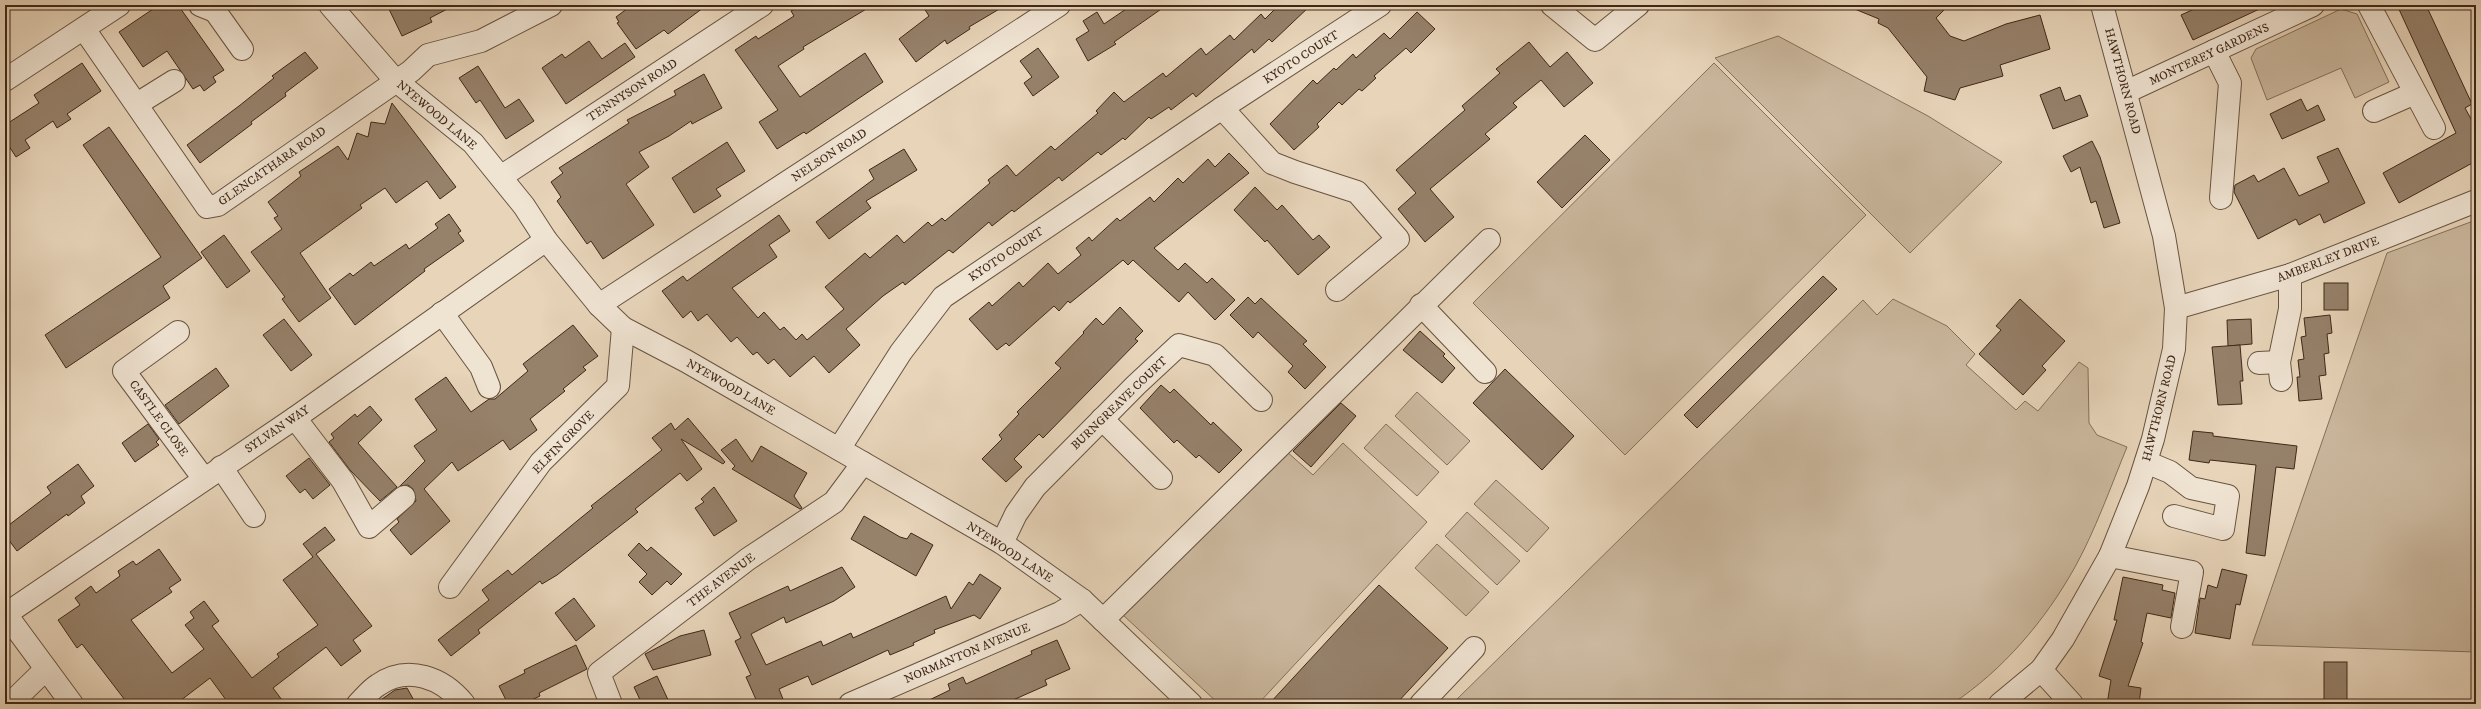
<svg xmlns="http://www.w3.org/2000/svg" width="2481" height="709" font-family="'IM FELL DW Pica',serif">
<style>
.green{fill:#cab79d;stroke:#84705a}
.building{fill:#96816b;stroke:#3f2817}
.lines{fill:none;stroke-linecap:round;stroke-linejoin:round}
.minor-casing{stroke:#695340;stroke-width:24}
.minor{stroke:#efe3d2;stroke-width:22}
.labels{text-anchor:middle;stroke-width:3;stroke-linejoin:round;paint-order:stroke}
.street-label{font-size:12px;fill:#3f2817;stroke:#efe3d2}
</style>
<rect width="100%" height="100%" fill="#e7d4b9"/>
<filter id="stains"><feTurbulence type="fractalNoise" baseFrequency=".005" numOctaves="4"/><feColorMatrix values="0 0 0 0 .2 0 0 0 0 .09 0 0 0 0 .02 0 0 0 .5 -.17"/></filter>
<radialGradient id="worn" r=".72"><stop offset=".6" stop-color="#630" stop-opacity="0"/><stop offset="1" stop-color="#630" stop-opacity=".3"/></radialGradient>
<!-- green -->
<g class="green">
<polygon points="2341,9 2357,14 2389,82 2355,98 2341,68 2267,100 2251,58 2256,49"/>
<polygon points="1778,36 1928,116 2002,162 1910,253 1715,58"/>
<polygon points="1714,63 1866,215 1625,455 1473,303"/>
<polygon points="2476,220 2476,652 2252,645 2387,253"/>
<path d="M 1893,299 L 1947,326 L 1975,354 L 1966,365 L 2016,410 L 2025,401 L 2038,411 L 2079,362 L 2088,368 L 2089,423 L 2097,435 L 2127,447 C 2111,486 2095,531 2075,567 C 2045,621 2003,670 1952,704 L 1452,704 L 1863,300 L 1877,315 Z"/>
<polygon points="1417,392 1470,441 1447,465 1395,416"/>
<polygon points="1386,424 1439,472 1417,496 1364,448"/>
<polygon points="1343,443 1427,522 1258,704 1219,704 1123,615 1286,451 1313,475"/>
<polygon points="1496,480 1549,528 1527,552 1474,504"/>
<polygon points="1467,512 1520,561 1497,585 1445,536"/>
<polygon points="1437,544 1489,592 1466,616 1415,568"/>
</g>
<!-- building -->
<g class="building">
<polygon points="159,5 178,5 224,70 213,77 216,82 204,91 200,85 193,89 167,51 143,67 119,32"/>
<polygon points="387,5 455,5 430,18 432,22 402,36"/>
<polygon points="632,5 707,5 668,34 664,30 636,49 617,23 619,22 616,17"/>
<polygon points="802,5 873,5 803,47 804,49 778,66 800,97 865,53 883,82 806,134 804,132 777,149 759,122 778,110 735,50 756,36 758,39 794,16 791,11"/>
<polygon points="922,5 1006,5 969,27 970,29 947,44 945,40 916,62 899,39 929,16"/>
<polygon points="1132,5 1167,5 1114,42 1116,44 1088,61 1076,39 1089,31 1083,21 1097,12 1104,24"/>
<polygon points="1279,5 1311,5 1272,42 1269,39 1254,53 1252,49 1196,97 1193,93 1171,110 1169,107 1151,119 1149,117 1125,140 1123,138 1101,155 1098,152 1062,181 1059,177 1014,212 1012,210 992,226 989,222 953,253 949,250 905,285 903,282 883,296 846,329 860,345 829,373 814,356 790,377 774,359 768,364 757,352 753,355 737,337 731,342 707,314 698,321 691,311 683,318 662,291 683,276 687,281 779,215 790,231 769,245 777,257 732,288 758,318 764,312 780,330 784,327 796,340 802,334 807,340 844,309 825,287 865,253 870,258 897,235 904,243 928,222 932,226 942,218 945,221 990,183 988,180 1007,165 1016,176 1051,146 1055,150 1098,113 1096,111 1114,92 1124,102 1163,73 1166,77 1201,48 1206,55 1230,35 1234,40 1261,14 1265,19"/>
<polygon points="1845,5 1949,5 1936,18 1950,36 1964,41 2006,24 2040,15 2050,49 2000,65 2003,76 1960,88 1955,100 1924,91 1927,77 1888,28 1878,23 1879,19"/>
<polygon points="2203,5 2268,5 2193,40 2181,15"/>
<polygon points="2397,5 2426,5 2472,104 2465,108 2476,128 2476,161 2399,203 2383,173 2456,133"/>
<polygon points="1417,12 1435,29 1411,53 1406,48 1374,76 1376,78 1362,91 1359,89 1342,105 1339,102 1317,124 1319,127 1294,150 1270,124 1313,80 1317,84 1334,68 1336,70 1353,54 1356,58 1384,33 1390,39"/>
<polygon points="589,41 602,59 625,43 635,57 566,104 542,68 562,54 565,58"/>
<polygon points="1529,42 1550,67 1567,52 1593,83 1564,107 1541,80 1513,103 1517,107 1485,134 1490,139 1430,189 1454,217 1425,242 1398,209 1416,193 1396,170 1465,110 1462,106 1500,73 1496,69"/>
<polygon points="1038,48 1059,77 1033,96 1024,83 1032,77 1020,61"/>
<polygon points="305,52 318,68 285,93 286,96 251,122 252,124 200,163 187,145 239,106 274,78 272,76"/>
<polygon points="82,63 101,91 67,114 71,119 57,128 53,121 25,140 30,148 16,157 5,140 5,125 39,103 34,95"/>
<polygon points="478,66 505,108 519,99 534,121 506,139 480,100 476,103 459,78"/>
<polygon points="704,74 722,108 692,124 691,121 669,136 639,152 649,167 626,184 654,225 603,259 591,241 587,244 557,201 561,197 551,182 563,173 559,168 629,123 627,120 676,95 674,91"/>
<polygon points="2060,87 2065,101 2080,95 2088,116 2053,129 2040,95"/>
<polygon points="2301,99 2307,111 2318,105 2325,120 2282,139 2270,114"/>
<polygon points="392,103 456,187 440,199 427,181 396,203 385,188 360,205 362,208 300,253 331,298 299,322 282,299 285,297 251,252 282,229 274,218 278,216 268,202 301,176 299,172 338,146 348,160 357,133 368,137 371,122 385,124"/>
<polygon points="109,127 202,258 163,286 170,298 66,368 45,335 161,257 83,145"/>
<polygon points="1585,135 1610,160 1562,208 1537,182"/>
<polygon points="2092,141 2100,157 2120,223 2104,228 2096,201 2091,203 2080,167 2071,172 2063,156"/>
<polygon points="727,142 745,171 716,189 721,196 694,213 672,178"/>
<polygon points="2338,148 2365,203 2324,223 2320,214 2299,225 2296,219 2258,239 2234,192 2235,185 2254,175 2258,182 2284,168 2299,196 2329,182 2317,157"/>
<polygon points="904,149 917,170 866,201 871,208 829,239 816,222 874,179 869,170"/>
<polygon points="1229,153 1249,173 1154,248 1178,270 1185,263 1207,283 1212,278 1235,300 1215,320 1188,292 1179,302 1133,260 1128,265 1123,260 1070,303 1068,301 1059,311 1054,306 1009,346 1006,343 997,350 969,319 989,302 992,306 1019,282 1023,287 1048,263 1058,274 1081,255 1076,248 1089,237 1092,241 1117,218 1120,221 1150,197 1154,202 1178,178 1183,183 1208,159 1215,167"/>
<polygon points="1255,187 1277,210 1282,205 1313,240 1319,235 1330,247 1298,275 1267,240 1265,242 1234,210"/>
<polygon points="449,214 461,231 458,233 464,241 424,269 425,271 355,325 329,289 350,273 353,276 371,262 374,266 406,244 409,249 438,228 435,224"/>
<polygon points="224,235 250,271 227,288 201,252"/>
<polygon points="1823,276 1837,289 1697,428 1684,415"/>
<rect x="2324" y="283" width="24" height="27"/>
<polygon points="1248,297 1255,304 1261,298 1307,341 1303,344 1326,367 1305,389 1288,372 1293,366 1258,332 1253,338 1230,315"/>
<polygon points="2020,299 2065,341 2042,366 2046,370 2023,395 1979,354 2001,330 1996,326"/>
<polygon points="1120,307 1143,331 1135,339 1138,341 1043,438 1039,434 1014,459 1022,467 1006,482 982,459 1002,439 999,435 1019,414 1017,412 1061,368 1055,363 1084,333 1083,332 1096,318 1103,325"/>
<polygon points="2330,315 2332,333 2327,334 2329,353 2324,354 2326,375 2319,376 2322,399 2299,401 2297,377 2300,377 2298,360 2304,359 2301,337 2306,336 2304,318"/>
<polygon points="284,319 312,355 291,371 263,335"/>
<polygon points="2251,319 2252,344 2228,346 2227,320"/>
<polygon points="573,325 598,356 583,367 586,370 563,389 565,391 530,419 537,430 510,450 503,440 458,471 452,462 424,489 450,521 411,555 390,530 399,522 397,519 416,501 413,489 408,485 400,486 425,461 414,446 437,430 415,399 446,377 471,412 489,399 495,399 528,371 523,364"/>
<polygon points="1420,331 1445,354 1443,356 1455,368 1442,383 1403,350"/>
<polygon points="2240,345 2243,381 2240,381 2242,404 2218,405 2212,347"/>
<polygon points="216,368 229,386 179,424 165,405"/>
<polygon points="1505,369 1574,436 1542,470 1473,403"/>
<polygon points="1161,385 1170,393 1174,389 1211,425 1213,422 1242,450 1219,473 1199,455 1196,458 1177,440 1174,443 1140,408"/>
<polygon points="1341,403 1356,416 1311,467 1293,451"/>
<polygon points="370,406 382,420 358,443 397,487 380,501 350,470 329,442 334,438 331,434 355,414 357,417"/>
<polygon points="688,418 725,462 723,464 681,439 702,469 687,481 680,473 635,509 638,512 557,575 542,584 540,581 478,630 480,633 451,656 438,640 489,600 482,590 508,570 512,575 577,521 593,508 591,506 662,450 652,438 671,423 675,430"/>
<polygon points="148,424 159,439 156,442 159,445 135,462 122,443"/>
<polygon points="2193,431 2213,433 2213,436 2297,446 2294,469 2276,467 2265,556 2246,553 2256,465 2210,460 2209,463 2189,460"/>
<polygon points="736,439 752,462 761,446 807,473 794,496 802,508 800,509 732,469 735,466 721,450"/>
<polygon points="309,458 330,485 313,499 305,489 300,493 286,476"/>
<polygon points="78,464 94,486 81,496 85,503 68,516 67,514 17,551 5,535 5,528 51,493 47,487"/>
<polygon points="714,487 737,521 714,536 695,508 704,502 701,499"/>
<polygon points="864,516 900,537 907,539 911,533 933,545 916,576 851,539"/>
<polygon points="325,527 335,540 316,554 372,626 353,640 361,651 341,666 326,647 273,688 285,704 229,704 210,678 176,704 128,704 82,644 77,648 58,620 80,605 75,598 91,586 96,593 120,576 118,571 133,561 136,565 159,549 181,580 169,588 172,592 131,620 172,673 204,649 185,625 194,618 190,612 204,601 219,621 212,626 252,678 279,657 277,654 318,625 283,580 313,557 303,544"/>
<polygon points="639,543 647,551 651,547 682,574 671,585 667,581 652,595 639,582 647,574 628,555"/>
<polygon points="842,567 855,587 834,601 786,623 784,617 751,634 766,665 821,641 823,646 851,633 853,638 946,596 951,609 969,582 973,585 980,574 1001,588 980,619 974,615 934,630 935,633 913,643 914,645 890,655 888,650 812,685 808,676 779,689 785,704 758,704 746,677 751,675 735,641 741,638 729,613 788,586 790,591"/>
<polygon points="2222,569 2247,575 2240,605 2236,604 2230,639 2195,633 2200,598 2205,599 2208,585 2217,588"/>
<polygon points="2123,577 2163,585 2162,590 2175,593 2171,618 2147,613 2141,642 2143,643 2128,686 2141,688 2139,704 2107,704 2111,680 2099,676 2117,620 2114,620"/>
<polygon points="1379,585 1448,648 1396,704 1269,704"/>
<polygon points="574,598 595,626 576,641 555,613"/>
<polygon points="704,630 711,655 653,670 645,654 680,636"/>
<polygon points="1057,640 1070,669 1045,680 1047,685 1004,704 921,704 950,690 948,684 963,677 966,684 1032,654 1031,651"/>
<polygon points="576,645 587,669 539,693 540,696 523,704 508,704 499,686 525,673 524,670"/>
<rect x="2324" y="662" width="23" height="42"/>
<polygon points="657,676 670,704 642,704 634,687"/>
<polygon points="407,688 416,704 375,704 395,690"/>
</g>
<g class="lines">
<defs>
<g id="minor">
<polyline points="200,5 215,11 242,49"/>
<polyline points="330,5 395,80 473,143 524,206 546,240 599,305 623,328 686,361 1002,543 1082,600 1191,704"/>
<polyline points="1552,5 1595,40 1638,5"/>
<polyline points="2369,5 2434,128"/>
<polyline points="84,29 207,207 218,205 411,71 428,55 481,41 551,5"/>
<polyline points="2214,51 2230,83 2221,198"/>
<polyline points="5,80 119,5"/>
<polyline points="2126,92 2313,5"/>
<polyline points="137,104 174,81"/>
<polyline points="1222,108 1272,163 1295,172 1357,192 1398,239 1337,290"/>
<polyline points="2374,111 2415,93"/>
<polyline points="502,176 762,5"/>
<polyline points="599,305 1059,5"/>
<polyline points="1421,305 1485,372"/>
<polyline points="2176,308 2290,275 2476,201"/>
<polyline points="442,313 481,367 489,387"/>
<polyline points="178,332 124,371 204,479"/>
<polyline points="2259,363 2279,362"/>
<polyline points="2281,380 2279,362 2290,309 2290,275"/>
<polyline points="295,418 343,481 369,527 404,497"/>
<polyline points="1102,419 1161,478"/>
<polyline points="839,449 901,352 943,297 1222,108 1380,5"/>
<polyline points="2146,462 2170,472 2191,488 2228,496 2223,529 2174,516"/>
<polyline points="221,467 254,516"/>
<polyline points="1002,543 1016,514 1035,487 1136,385 1179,345 1215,355 1261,400"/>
<polyline points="2110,556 2192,572 2182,627"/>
<polyline points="450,587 541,462 618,386 623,328"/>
<polyline points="5,613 72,704"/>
<polyline points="6,614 295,418 546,240"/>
<polyline points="1103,620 1489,240"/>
<polyline points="2041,670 2072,704"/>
<polyline points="10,704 46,669"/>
<path d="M 358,704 C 364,698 370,690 378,685 C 408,664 443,678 464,704"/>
<polyline points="611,704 599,673 748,559 834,502 863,463"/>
<polyline points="850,704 1060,613 1082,600"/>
<polyline points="1421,704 1474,648"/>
<polyline points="2000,704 2041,670 2063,639 2110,556 2138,486 2153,439 2174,349 2176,308 2164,236 2102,5"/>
</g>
</defs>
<!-- minor casing -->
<use href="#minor" class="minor-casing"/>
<!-- minor -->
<use href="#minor" class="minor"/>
</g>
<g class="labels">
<!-- street labels -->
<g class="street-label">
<text transform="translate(2209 54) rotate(-25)" y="4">MONTEREY GARDENS</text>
<text transform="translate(1301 57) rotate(-33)" y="4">KYOTO COURT</text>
<text transform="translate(2123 81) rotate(75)" y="4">HAWTHORN ROAD</text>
<text transform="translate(632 90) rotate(-33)" y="4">TENNYSON ROAD</text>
<text transform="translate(437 115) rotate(40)" y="4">NYEWOOD LANE</text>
<text transform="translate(829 155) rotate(-33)" y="4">NELSON ROAD</text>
<text transform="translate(272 166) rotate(-35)" y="4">GLENCATHARA ROAD</text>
<text transform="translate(1006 254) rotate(-34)" y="4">KYOTO COURT</text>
<text transform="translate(2328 259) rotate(-21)" y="4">AMBERLEY DRIVE</text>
<text transform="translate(731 387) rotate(30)" y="4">NYEWOOD LANE</text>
<text transform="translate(1119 403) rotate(-44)" y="4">BURNGREAVE COURT</text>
<text transform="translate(2159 408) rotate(-76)" y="4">HAWTHORN ROAD</text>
<text transform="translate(159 418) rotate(54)" y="4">CASTLE CLOSE</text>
<text transform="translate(277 429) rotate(-34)" y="4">SYLVAN WAY</text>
<text transform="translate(563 442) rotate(-46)" y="4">ELFIN GROVE</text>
<text transform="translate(1010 552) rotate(33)" y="4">NYEWOOD LANE</text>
<text transform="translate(721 580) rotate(-37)" y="4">THE AVENUE</text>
<text transform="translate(967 653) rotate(-23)" y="4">NORMANTON AVENUE</text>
</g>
</g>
<!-- margin -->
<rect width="2481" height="709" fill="none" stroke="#e7d4b9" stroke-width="20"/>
<rect x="6" y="6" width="2469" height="697" fill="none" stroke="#3f2817" stroke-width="2"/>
<rect x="10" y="10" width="2461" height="689" fill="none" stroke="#3f2817"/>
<rect width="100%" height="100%" filter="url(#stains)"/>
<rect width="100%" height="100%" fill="url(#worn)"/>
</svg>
